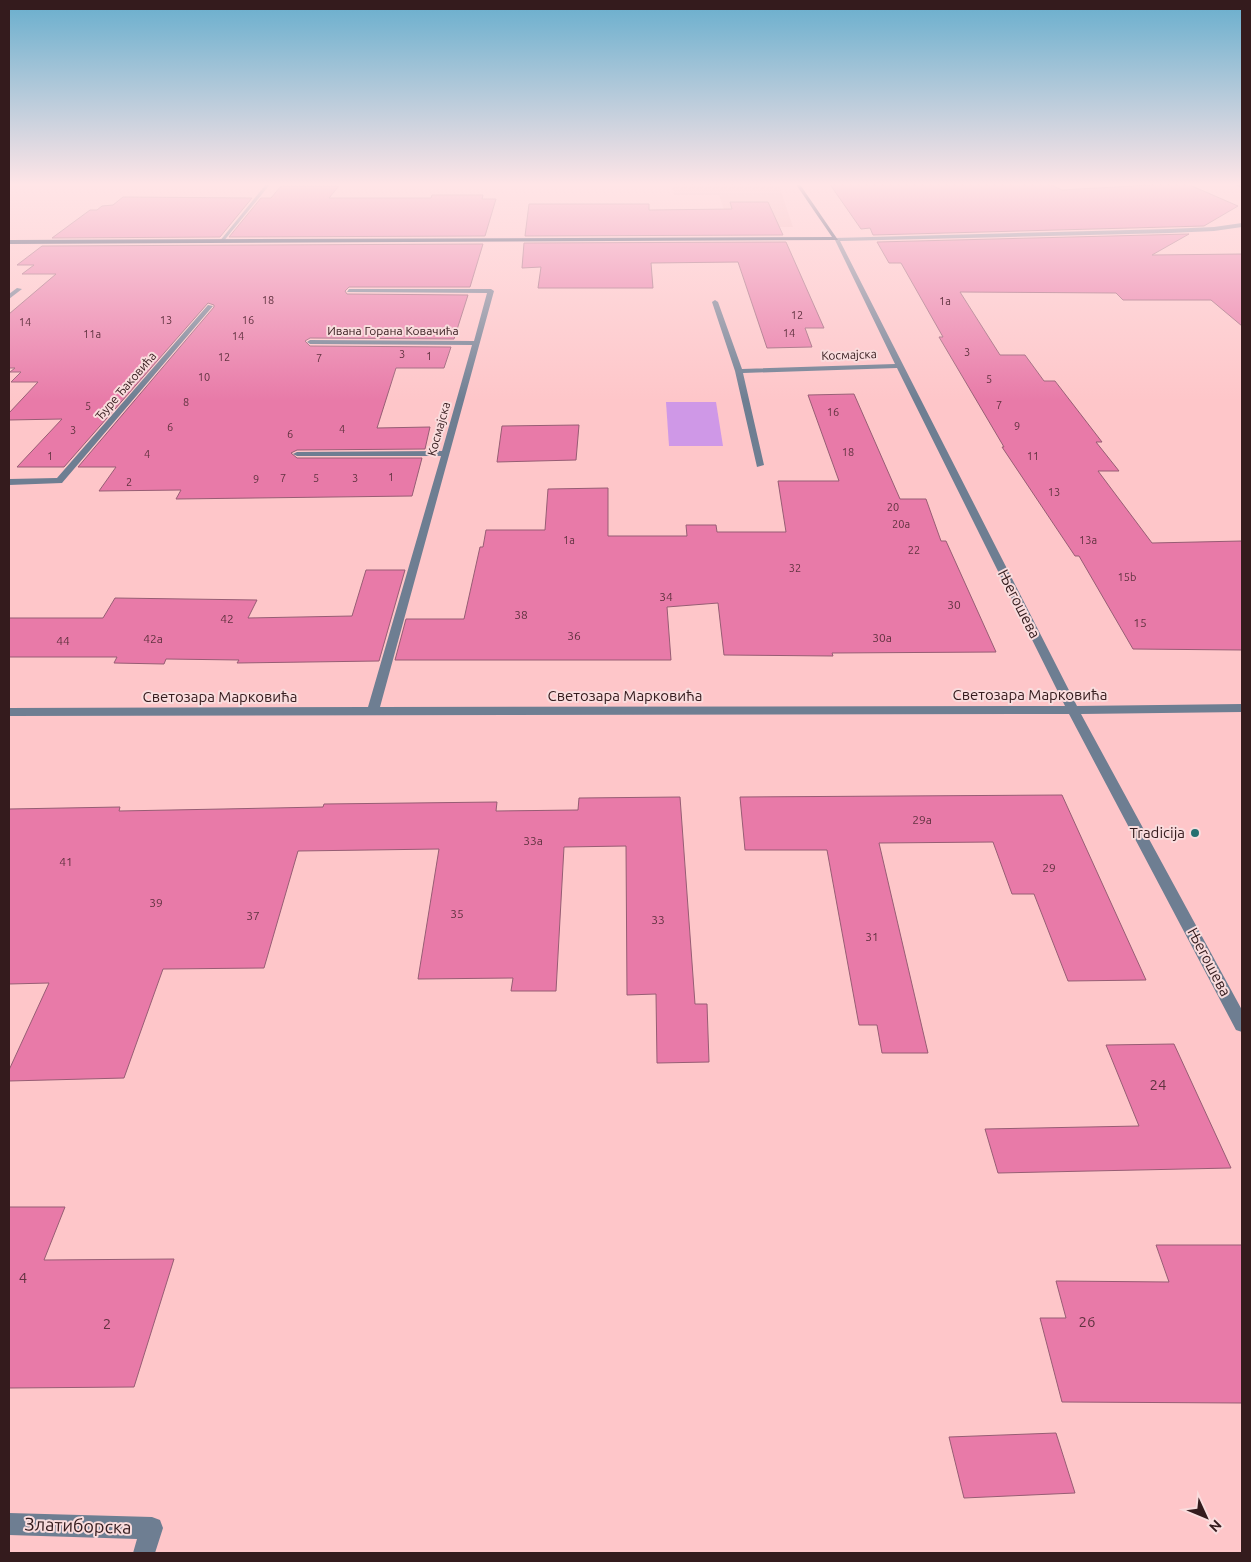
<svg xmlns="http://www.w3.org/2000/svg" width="1251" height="1562" font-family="Ubuntu,sans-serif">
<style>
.built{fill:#f3b6b9}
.green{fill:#cf98e7}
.building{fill:#e87aa8;stroke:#975d74}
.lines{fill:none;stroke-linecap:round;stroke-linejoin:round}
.path{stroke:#966e71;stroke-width:1;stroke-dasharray:1 1;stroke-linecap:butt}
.minor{fill:#6e7e92;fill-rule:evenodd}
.major{fill:#1b3657;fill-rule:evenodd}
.poi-dot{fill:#247070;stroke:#f9dcdd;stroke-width:2}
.labels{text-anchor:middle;stroke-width:4;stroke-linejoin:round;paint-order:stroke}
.far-number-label{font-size:11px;fill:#613340}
.far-street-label{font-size:12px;fill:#341b1d;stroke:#f9dcdd}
.number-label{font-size:12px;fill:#613340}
.street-label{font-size:15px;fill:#341b1d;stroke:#f9dcdd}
.poi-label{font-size:15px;fill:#341b1d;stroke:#f9dcdd;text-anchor:end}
.near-number-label{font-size:15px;fill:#613340}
.near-street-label{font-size:18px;fill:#341b1d;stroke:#f9dcdd}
</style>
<rect width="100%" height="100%" fill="#fec6c9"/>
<!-- built -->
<polygon class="built" points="672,183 778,183 793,227 730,227 719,195 674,195"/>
<!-- green -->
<polygon class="green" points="666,402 716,402 723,446 669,446"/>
<!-- building -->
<g class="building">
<polygon points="829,183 1047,183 1062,190 1185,183 1238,206 1204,226 873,235 870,228 861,229"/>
<polygon points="281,186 339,186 329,198 431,198 432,195 483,195 482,199 496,199 485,236 229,237 261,198 271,198"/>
<polygon points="123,197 252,198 220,237 52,238 90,210 97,210 102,206 113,205"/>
<polygon points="730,202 768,202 783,235 525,236 529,204 649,204 649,210 732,209"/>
<polygon points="1189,234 1152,255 1242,254 1242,326 1211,300 1123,300 1116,293 960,292 1000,355 1025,355 1044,381 1055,381 1102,442 1096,442 1119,471 1098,471 1152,543 1242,541 1242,650 1133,649 1079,556 1075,556 1002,447 1004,447 939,337 943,337 901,263 889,263 877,242"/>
<polygon points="786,242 824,328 805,328 812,347 767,348 738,262 651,263 653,288 538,288 541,267 522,268 524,243"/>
<polygon points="483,244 470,287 349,287 345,291 347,294 468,295 454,339 310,338 305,341 310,346 451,347 444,368 396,368 377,428 430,427 425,449 297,450 291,453 297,458 422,458 412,496 176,499 181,490 99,491 116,467 78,467 214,307 214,305 208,303 64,467 17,467 62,419 9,420 9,413 38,382 11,382 21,372 10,372 15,368 9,368 9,314 56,274 22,274 34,265 17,265 42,246"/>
<polygon points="854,394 900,499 926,499 941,541 946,541 996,652 832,653 833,656 724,655 718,603 667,607 671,660 395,660 406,619 464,619 480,547 483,547 486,530 545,530 548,489 608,488 608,536 687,536 686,525 716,525 717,532 786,532 778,481 839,481 808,395"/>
<polygon points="579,425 576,460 497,462 502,426"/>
<polygon points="366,570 405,570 379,661 237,663 239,660 166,659 164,664 114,663 117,657 9,657 9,618 103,618 115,598 257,600 248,618 352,616"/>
<polygon points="1062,795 1146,980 1068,981 1034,894 1012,894 993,842 879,843 928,1053 882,1053 877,1025 859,1025 827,850 745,850 740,797"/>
<polygon points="680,797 695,1004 707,1004 709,1062 657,1063 656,994 627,995 626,846 564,847 556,991 511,991 513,978 418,979 439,849 298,851 264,968 163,969 124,1078 9,1081 9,1070 49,983 9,984 9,809 120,807 119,811 223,809 323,807 324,804 497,802 496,811 578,810 579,798"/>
<polygon points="1174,1044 1231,1168 998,1173 985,1129 1139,1126 1106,1045"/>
<polygon points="9,1207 65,1207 44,1260 174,1259 134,1387 9,1388"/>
<polygon points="1156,1245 1242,1245 1242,1403 1062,1402 1040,1318 1066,1318 1056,1281 1169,1282"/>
<polygon points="1056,1433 1075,1493 964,1498 949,1437"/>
</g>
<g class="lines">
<!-- path -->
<polyline class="path" points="1199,183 1211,184"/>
<!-- minor -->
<g class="minor">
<polygon points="267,183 271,183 223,242 219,242"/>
<polygon points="1232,183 1242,185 1242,188 1232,184"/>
<polygon points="1242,223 1242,227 1214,231 1169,233 840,241 1077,706 1242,704 1242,712 1081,714 1242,1010 1242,1032 1236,1030 1069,714 9,716 9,708 368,707 441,456 297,456 293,454 297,452 442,451 472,345 310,344 307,342 310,340 474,341 487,293 347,292 349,289 491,289 494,291 380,707 1065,706 897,368 743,373 764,465 757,467 735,371 712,302 715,300 718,302 742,369 895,364 834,238 1169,229 1214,227"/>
<polygon points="17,288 22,289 9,299 9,294"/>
<polygon points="208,305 213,306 62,483 9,485 9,479 57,478"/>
<polygon points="9,1513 152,1517 160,1520 163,1528 155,1553 133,1553 137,1539 9,1535"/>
</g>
<!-- major -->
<polygon class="major" points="795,183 799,183 838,240 9,244 9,240 832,237"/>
</g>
<!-- sky -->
<linearGradient id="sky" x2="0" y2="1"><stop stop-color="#68aecd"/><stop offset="0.46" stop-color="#ffe5e7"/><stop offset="1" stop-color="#ffe5e7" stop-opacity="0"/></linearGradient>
<rect width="1251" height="401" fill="url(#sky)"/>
<!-- markers -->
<circle class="poi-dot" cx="1195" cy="833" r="5"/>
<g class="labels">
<!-- far-number labels -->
<g class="far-number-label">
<text x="268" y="304">18</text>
<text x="945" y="305">1a</text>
<text x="797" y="319">12</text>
<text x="166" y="324">13</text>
<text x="248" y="324">16</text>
<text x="25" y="326">14</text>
<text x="789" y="337">14</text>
<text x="92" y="338">11a</text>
<text x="238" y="340">14</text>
<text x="967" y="356">3</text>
<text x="402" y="358">3</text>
<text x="429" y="360">1</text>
<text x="224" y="361">12</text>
<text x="319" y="362">7</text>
<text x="204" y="381">10</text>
<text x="989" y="383">5</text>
<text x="186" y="406">8</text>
<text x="999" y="409">7</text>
<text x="88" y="410">5</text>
<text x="833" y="416">16</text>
<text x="1017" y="430">9</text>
<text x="170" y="431">6</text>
<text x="342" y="433">4</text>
<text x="73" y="434">3</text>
<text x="290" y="438">6</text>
<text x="848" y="456">18</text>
<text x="147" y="458">4</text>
<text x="50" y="460">1</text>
<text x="1033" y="460">11</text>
<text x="391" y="481">1</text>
<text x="283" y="482">7</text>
<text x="316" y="482">5</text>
<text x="355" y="482">3</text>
<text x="256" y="483">9</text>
<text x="129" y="486">2</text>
<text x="1054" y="496">13</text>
<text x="893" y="511">20</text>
<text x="901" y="528">20a</text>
<text x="569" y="544">1a</text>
<text x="1088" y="544">13a</text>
<text x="914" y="554">22</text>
<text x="795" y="572">32</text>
<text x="1127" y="581">15b</text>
</g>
<!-- far-street labels -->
<g class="far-street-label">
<text x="393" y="335">Ивана Горана Ковачића</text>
<text transform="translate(849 355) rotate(-2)" y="4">Космајска</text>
<text transform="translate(126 386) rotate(-49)" y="4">Ђуре Ђаковића</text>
<text transform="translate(439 429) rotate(-74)" y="4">Космајска</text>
</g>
<!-- number labels -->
<g class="number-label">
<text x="666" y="601">34</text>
<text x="954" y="609">30</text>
<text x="521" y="619">38</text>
<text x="227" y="623">42</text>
<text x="1140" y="627">15</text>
<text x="574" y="640">36</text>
<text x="882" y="642">30a</text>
<text x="153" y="643">42a</text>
<text x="63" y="645">44</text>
<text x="922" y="824">29a</text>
<text x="533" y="845">33a</text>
<text x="66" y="866">41</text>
<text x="1049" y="872">29</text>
<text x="156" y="907">39</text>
<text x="457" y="918">35</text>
<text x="253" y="920">37</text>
<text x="658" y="924">33</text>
<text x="872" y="941">31</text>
</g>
<!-- street labels -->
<g class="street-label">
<text transform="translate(1019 604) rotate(63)" y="5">Његошева</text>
<text x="1030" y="700">Светозара Марковића</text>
<text x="625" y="701">Светозара Марковића</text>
<text x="220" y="702">Светозара Марковића</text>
<text transform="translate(1209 962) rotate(62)" y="5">Његошева</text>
</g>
<!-- poi labels -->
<g class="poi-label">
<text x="1185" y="838">Tradicija</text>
</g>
<!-- near-number labels -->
<g class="near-number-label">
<text x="1158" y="1090">24</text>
<text x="23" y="1283">4</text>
<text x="1087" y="1327">26</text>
<text x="107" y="1329">2</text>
</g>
<!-- near-street labels -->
<g class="near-street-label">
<text transform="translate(78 1526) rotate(2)" y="6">Златиборска</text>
</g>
</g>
<!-- border -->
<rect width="1251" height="1562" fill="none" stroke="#341b1d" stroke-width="20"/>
<!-- north arrow -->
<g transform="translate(1206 1517) rotate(134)" stroke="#f9dcdd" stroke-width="4" paint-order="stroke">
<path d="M0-4L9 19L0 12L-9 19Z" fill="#341b1d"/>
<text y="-8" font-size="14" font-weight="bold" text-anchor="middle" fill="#341b1d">N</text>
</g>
</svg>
